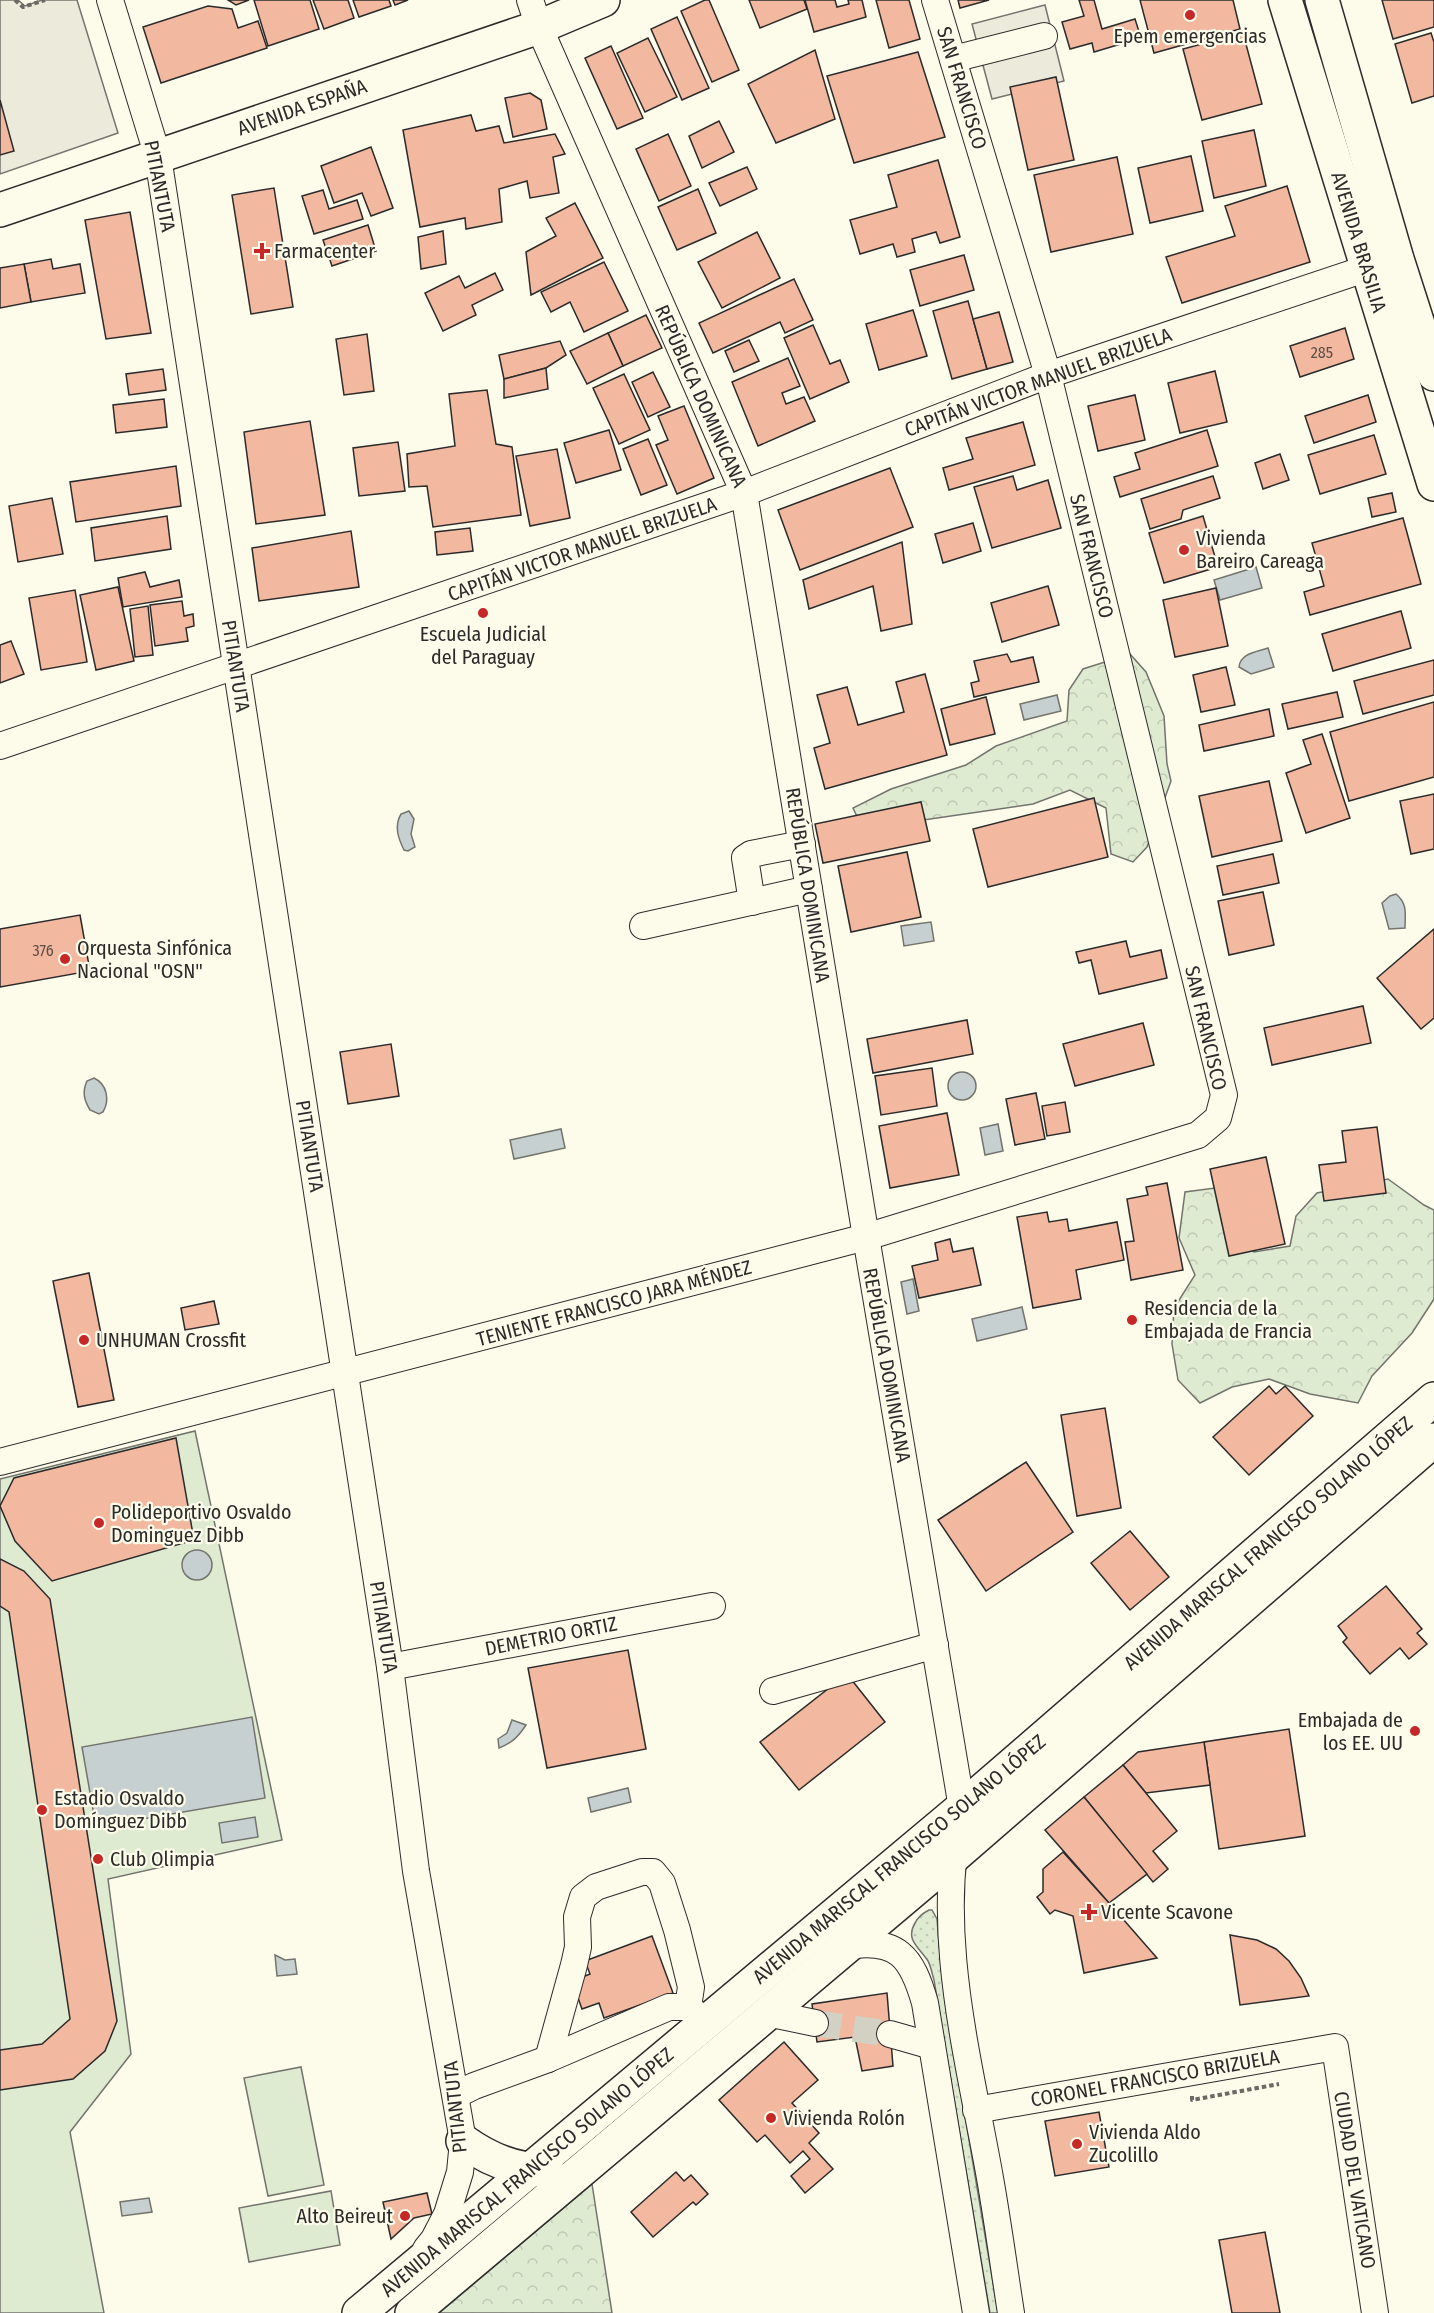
<svg xmlns="http://www.w3.org/2000/svg" width="1434" height="2313" font-family="'Fira Sans Condensed',sans-serif">
<style>
.grass{fill:url(#grass-dots);stroke:#74746e;stroke-width:1.5}
.forest{fill:url(#forest-crowns);stroke:#74746e;stroke-width:1.5}
.pitch{fill:#deebd1;stroke:#74746e;stroke-width:1.5}
.parking{fill:#eceadb;stroke:#74746e;stroke-width:1.5}
.water{fill:#c7d0d0;stroke:#74746e;stroke-width:1.5}
.building{fill:#f2b8a0;stroke:#2b2b2b;stroke-width:1.5}
.lines{fill:none;stroke-linecap:round;stroke-linejoin:round}
.minor-tunnel{stroke:#d3d1c4;stroke-width:26;stroke-dasharray:26 13;stroke-linecap:butt}
.minor-casing{stroke:#2b2b2b;stroke-width:28}
.major-casing{stroke:#2b2b2b;stroke-width:36}
.highway-casing{stroke:#2b2b2b;stroke-width:36}
.path{stroke:#6a6964;stroke-width:4;stroke-dasharray:4.5 3;stroke-linecap:butt}
.minor{stroke:#fdfbea;stroke-width:26}
.major{stroke:#fdfbea;stroke-width:33}
.highway{stroke:#fdfbea;stroke-width:33}
.poi-dot{fill:#c62828;stroke:#fdfbea;stroke-width:2}
.labels{text-anchor:middle;stroke-width:4.5;stroke-linejoin:round;paint-order:stroke}
.number-label{font-size:16px;fill:#5d4e48}
.poi-label{font-size:20px;fill:#2b2b2b;stroke:#fdfbea;text-anchor:start}
.street-label{font-size:20px;fill:#2b2b2b;stroke:#fdfbea}
</style>
<defs>
<pattern id="grass-dots" width="8" height="8" patternUnits="userSpaceOnUse" patternTransform="scale(1.5)"><rect width="8" height="8" fill="#deebd1"/><path d="M2 2h.1M6 6h.1" fill="none" stroke="#bfcab4" stroke-width="1.8" stroke-linecap="round"/></pattern>
<pattern id="forest-crowns" width="20" height="18" patternUnits="userSpaceOnUse" patternTransform="scale(1.5)"><rect width="20" height="18" fill="#deebd1"/><path d="M2 6a3 3 0 1 1 6 0M12 15a3 3 0 1 1 6 0" fill="none" stroke="#bfcab4"/></pattern>
</defs>
<rect width="100%" height="100%" fill="#fdfbea"/>
<!-- grass -->
<path class="grass" d="M 929,1910 L 932,1910 L 937,1919 L 942,1978 L 998,2313 L 990,2313 L 934,1980 C 932,1974 931,1966 928,1961 C 919,1947 905,1940 915,1923 C 918,1917 923,1913 929,1910 Z"/>
<!-- forest -->
<g class="forest">
<polygon points="1130,654 1146,672 1164,716 1167,764 1171,781 1147,847 1133,862 1111,854 1106,808 1070,790 1033,804 882,826 862,827 853,808 891,789 966,765 996,746 1067,721 1069,690 1083,669"/>
<polygon points="1388,1179 1424,1205 1434,1210 1434,1299 1412,1333 1372,1376 1358,1403 1310,1394 1269,1379 1232,1387 1200,1403 1178,1380 1172,1344 1174,1308 1195,1275 1179,1238 1185,1192 1230,1186 1225,1234 1254,1252 1290,1246 1296,1216 1317,1193"/>
<polygon points="592,2184 612,2313 439,2313"/>
</g>
<!-- pitch -->
<g class="pitch">
<polygon points="195,1431 282,1840 108,1879 131,2054 70,2132 104,2313 0,2313 0,1479"/>
<polygon points="301,2067 324,2185 268,2196 244,2078"/>
<polygon points="331,2191 340,2245 249,2262 239,2208"/>
</g>
<!-- parking -->
<g class="parking">
<polygon points="0,0 18,0 25,6 42,0 77,0 118,133 0,174"/>
<polygon points="1045,5 1064,81 992,99 972,24"/>
</g>
<!-- water -->
<g class="water">
<polygon points="1256,567 1262,588 1220,600 1214,580"/>
<path d="M 1268,648 L 1274,667 L 1251,674 L 1239,667 C 1240,653 1257,652 1268,648 Z"/>
<polygon points="1057,695 1061,711 1024,720 1020,704"/>
<path d="M 409,811 L 414,819 L 411,834 L 415,847 L 408,851 L 404,850 C 398,838 394,826 401,814 Z"/>
<path d="M 1396,894 C 1408,904 1405,914 1405,928 L 1389,929 L 1382,903 L 1390,896 Z"/>
<polygon points="931,922 934,941 904,946 901,926"/>
<circle cx="962" cy="1086" r="14"/>
<path d="M 94,1078 C 107,1084 110,1100 103,1112 L 99,1114 L 90,1110 C 84,1100 82,1092 87,1081 Z"/>
<polygon points="998,1124 1003,1151 985,1155 980,1128"/>
<polygon points="561,1129 565,1148 514,1159 510,1140"/>
<polygon points="913,1279 919,1311 907,1314 901,1282"/>
<polygon points="1022,1307 1027,1329 977,1341 972,1319"/>
<circle cx="197" cy="1565" r="15"/>
<polygon points="252,1717 265,1798 96,1827 82,1747"/>
<path d="M 512,1720 L 526,1725 C 518,1737 512,1743 499,1748 L 498,1739 L 507,1733 Z"/>
<polygon points="628,1788 631,1802 591,1812 588,1798"/>
<polygon points="255,1817 258,1837 222,1843 219,1823"/>
<polygon points="275,1955 285,1960 295,1959 297,1974 277,1976"/>
<polygon points="149,2198 152,2212 122,2216 120,2202"/>
</g>
<!-- building -->
<g class="building">
<polygon points="228,0 249,0 236,5"/>
<polygon points="254,0 310,0 319,29 268,46"/>
<polygon points="313,0 348,0 354,18 324,29"/>
<polygon points="353,0 389,0 391,6 359,17"/>
<polygon points="393,0 408,0 395,5"/>
<polygon points="705,0 709,0 739,70 712,82 681,11"/>
<polygon points="749,0 804,0 807,9 760,28"/>
<polygon points="805,0 835,0 837,7 849,4 848,0 862,0 866,17 814,32"/>
<polygon points="876,0 909,0 920,39 889,48"/>
<polygon points="958,0 989,0 960,8"/>
<polygon points="1079,0 1094,0 1102,29 1135,19 1141,38 1094,52 1092,43 1070,49 1062,22 1084,16"/>
<polygon points="1140,0 1233,0 1240,29 1154,53"/>
<polygon points="1382,0 1434,0 1434,27 1393,39"/>
<polygon points="208,6 232,9 238,28 258,21 267,48 161,83 143,27"/>
<polygon points="677,17 709,88 682,100 651,29"/>
<polygon points="1243,33 1262,104 1202,120 1183,49"/>
<polygon points="1431,33 1434,42 1434,96 1412,103 1395,44"/>
<polygon points="648,38 677,97 645,112 617,53"/>
<polygon points="611,46 643,118 617,129 585,58"/>
<polygon points="815,50 835,119 776,143 748,84"/>
<polygon points="918,52 945,137 854,163 827,76"/>
<polygon points="1056,77 1074,160 1028,170 1010,87"/>
<polygon points="530,93 541,100 547,129 513,137 505,98"/>
<polygon points="0,100 14,151 0,155"/>
<polygon points="471,115 476,131 499,126 504,143 555,134 565,154 553,157 559,193 530,198 527,181 499,189 502,222 466,229 465,218 420,227 403,130"/>
<polygon points="719,121 734,152 702,168 689,136"/>
<polygon points="1254,130 1266,186 1214,198 1202,141"/>
<polygon points="668,134 691,186 659,201 636,149"/>
<polygon points="371,147 393,208 371,216 362,193 334,203 321,166"/>
<polygon points="1191,156 1203,211 1150,223 1138,168"/>
<polygon points="1117,157 1133,234 1051,252 1034,175"/>
<polygon points="938,160 960,237 940,243 936,232 912,239 915,252 897,257 893,244 860,254 850,220 897,207 888,175"/>
<polygon points="747,167 757,189 720,206 709,183"/>
<polygon points="1287,186 1310,262 1182,303 1166,257 1235,236 1225,206"/>
<polygon points="274,188 293,307 251,314 232,195"/>
<polygon points="698,189 716,233 677,250 658,207"/>
<polygon points="323,190 329,209 357,200 363,219 314,234 302,196"/>
<polygon points="575,203 603,258 531,295 526,252 556,236 546,218"/>
<polygon points="130,212 151,333 106,339 85,220"/>
<polygon points="368,225 376,251 332,266 323,240"/>
<polygon points="443,231 446,264 421,269 418,237"/>
<polygon points="757,232 780,278 722,308 698,262"/>
<polygon points="964,255 974,290 920,306 910,270"/>
<polygon points="51,259 53,269 80,264 85,293 31,302 24,264"/>
<polygon points="604,262 628,311 584,332 570,302 551,312 541,292"/>
<polygon points="24,264 31,302 0,308 0,268"/>
<polygon points="495,273 503,290 472,305 476,315 443,331 425,293 459,276 465,288"/>
<polygon points="794,279 813,320 785,333 780,322 713,353 699,323"/>
<polygon points="968,301 987,369 952,379 933,311"/>
<polygon points="913,310 927,356 879,370 866,324"/>
<polygon points="999,312 1013,362 987,369 973,319"/>
<polygon points="646,315 662,348 623,366 608,333"/>
<polygon points="813,325 830,364 840,360 849,382 810,399 784,338"/>
<polygon points="1345,328 1354,359 1300,377 1290,346"/>
<polygon points="608,333 623,366 587,384 570,351"/>
<polygon points="367,334 374,391 344,395 336,339"/>
<polygon points="749,340 759,361 734,372 725,351"/>
<polygon points="560,341 566,355 546,368 504,379 499,355"/>
<polygon points="788,358 800,386 782,393 786,404 804,397 815,421 758,446 732,382"/>
<polygon points="546,368 548,389 504,398 504,379"/>
<polygon points="163,369 166,390 129,395 126,374"/>
<polygon points="1215,371 1227,422 1180,433 1168,383"/>
<polygon points="653,372 670,407 648,417 632,382"/>
<polygon points="624,374 650,430 619,444 593,388"/>
<polygon points="487,390 496,444 512,447 521,515 433,527 427,486 409,487 407,454 455,446 449,394"/>
<polygon points="1135,395 1145,440 1098,451 1088,406"/>
<polygon points="1368,395 1376,422 1314,443 1305,416"/>
<polygon points="164,399 167,427 116,433 113,405"/>
<polygon points="684,406 714,478 677,494 656,445 668,440 658,416"/>
<polygon points="310,421 325,515 256,524 244,432"/>
<polygon points="1023,422 1035,465 949,490 943,468 973,459 966,438"/>
<polygon points="609,430 621,470 576,483 564,443"/>
<polygon points="1207,430 1218,466 1120,497 1114,477 1140,469 1135,453"/>
<polygon points="1374,435 1386,474 1320,494 1308,455"/>
<polygon points="648,439 667,485 641,495 623,449"/>
<polygon points="398,442 405,491 359,496 353,448"/>
<polygon points="557,449 570,518 530,526 516,456"/>
<polygon points="1280,454 1289,480 1263,489 1255,463"/>
<polygon points="176,466 181,506 76,522 70,482"/>
<polygon points="890,468 913,527 800,570 778,510"/>
<polygon points="1013,476 1017,490 1048,480 1061,528 992,548 974,487"/>
<polygon points="1213,476 1220,498 1183,510 1181,519 1150,529 1141,499"/>
<polygon points="1392,493 1396,512 1372,517 1368,498"/>
<polygon points="52,498 63,554 18,562 9,506"/>
<polygon points="167,516 171,549 95,561 91,528"/>
<polygon points="1203,516 1218,567 1164,583 1149,533"/>
<polygon points="1403,518 1421,584 1310,615 1304,592 1324,586 1312,543"/>
<polygon points="973,523 981,551 943,563 935,534"/>
<polygon points="470,528 473,551 437,555 435,532"/>
<polygon points="351,531 359,587 259,601 252,548"/>
<polygon points="902,542 912,624 881,631 873,586 809,609 803,580"/>
<polygon points="145,572 150,587 179,580 182,597 123,607 118,578"/>
<polygon points="1048,586 1059,625 1002,642 991,603"/>
<polygon points="118,587 134,661 96,670 80,595"/>
<polygon points="1216,588 1228,646 1175,657 1163,600"/>
<polygon points="75,590 87,662 41,670 29,598"/>
<polygon points="182,601 184,616 193,614 194,626 186,628 188,641 155,646 150,605"/>
<polygon points="148,606 153,655 135,657 130,609"/>
<polygon points="1401,611 1411,648 1333,671 1322,634"/>
<polygon points="11,641 24,674 0,683 0,645"/>
<polygon points="1007,654 1011,662 1033,657 1039,682 974,697 971,683 979,681 974,661"/>
<polygon points="1434,660 1434,695 1363,714 1354,681"/>
<polygon points="1226,667 1235,705 1201,712 1193,675"/>
<polygon points="925,674 947,755 825,789 814,748 830,743 817,695 847,687 858,725 904,712 896,682"/>
<polygon points="1337,692 1343,717 1288,729 1282,704"/>
<polygon points="986,697 995,734 950,745 941,709"/>
<polygon points="1434,702 1434,777 1349,801 1330,732"/>
<polygon points="1269,709 1274,736 1204,751 1199,725"/>
<polygon points="1322,734 1350,818 1306,833 1286,773 1311,764 1303,740"/>
<polygon points="1269,781 1282,841 1212,857 1199,796"/>
<polygon points="1434,794 1434,849 1411,854 1400,801"/>
<polygon points="1094,798 1108,857 988,887 973,829"/>
<polygon points="921,802 930,841 823,863 815,824"/>
<polygon points="907,852 921,917 851,932 838,866"/>
<polygon points="1273,854 1279,883 1223,895 1217,866"/>
<polygon points="1263,892 1274,945 1229,955 1218,901"/>
<polygon points="80,915 90,971 0,987 0,929"/>
<polygon points="1434,929 1434,1018 1421,1029 1377,978"/>
<polygon points="1126,941 1130,957 1161,950 1167,978 1099,994 1091,960 1079,963 1076,952"/>
<polygon points="1363,1006 1371,1043 1272,1065 1264,1028"/>
<polygon points="967,1020 973,1054 873,1073 867,1039"/>
<polygon points="1143,1023 1154,1065 1075,1086 1063,1044"/>
<polygon points="391,1044 399,1096 348,1104 340,1052"/>
<polygon points="932,1068 937,1106 881,1115 875,1076"/>
<polygon points="1036,1093 1045,1139 1015,1145 1006,1099"/>
<polygon points="1065,1102 1070,1132 1047,1136 1042,1106"/>
<polygon points="947,1113 959,1175 890,1188 879,1126"/>
<polygon points="1377,1127 1386,1193 1324,1201 1319,1165 1346,1162 1342,1131"/>
<polygon points="1266,1157 1285,1244 1229,1256 1210,1169"/>
<polygon points="1167,1183 1183,1270 1131,1280 1125,1242 1134,1241 1127,1199 1148,1195 1146,1187"/>
<polygon points="1047,1212 1049,1222 1067,1219 1069,1231 1117,1222 1124,1260 1076,1270 1081,1299 1033,1308 1017,1217"/>
<polygon points="950,1239 953,1252 973,1248 981,1285 919,1298 912,1266 938,1260 935,1243"/>
<polygon points="89,1273 114,1400 78,1407 53,1281"/>
<polygon points="214,1301 219,1324 185,1330 181,1308"/>
<polygon points="1269,1386 1276,1394 1285,1386 1313,1416 1249,1475 1213,1437"/>
<polygon points="1105,1408 1121,1508 1077,1516 1061,1415"/>
<polygon points="176,1438 194,1540 52,1581 15,1541 0,1506 14,1478"/>
<polygon points="1026,1462 1073,1532 986,1591 938,1520"/>
<polygon points="1130,1531 1169,1577 1130,1610 1091,1563"/>
<polygon points="0,1559 24,1571 50,1599 117,2021 105,2051 73,2079 0,2090 0,2050 42,2044 70,2019 9,1612 0,1606"/>
<polygon points="1386,1586 1422,1629 1417,1633 1427,1644 1409,1659 1400,1648 1370,1674 1343,1642 1347,1638 1338,1626"/>
<polygon points="628,1650 646,1749 547,1768 528,1668"/>
<polygon points="847,1674 885,1722 799,1790 760,1742"/>
<polygon points="1289,1729 1305,1836 1219,1849 1204,1742"/>
<polygon points="1204,1742 1210,1785 1146,1793 1123,1765 1138,1752"/>
<polygon points="1123,1765 1177,1831 1153,1851 1168,1869 1153,1882 1084,1797"/>
<polygon points="1084,1797 1147,1874 1109,1903 1045,1830"/>
<polygon points="1063,1852 1109,1903 1157,1958 1084,1973 1073,1916 1055,1910 1050,1914 1037,1897 1043,1892 1043,1869"/>
<polygon points="1230,1935 1257,1940 1276,1949 1289,1961 1301,1978 1309,1996 1240,2005"/>
<polygon points="652,1936 673,1993 604,2018 599,2003 582,2009 572,1981 590,1974 585,1961"/>
<polygon points="887,1993 893,2066 862,2071 855,2037 817,2042 812,2004"/>
<polygon points="784,2042 818,2080 792,2103 819,2133 809,2143 833,2169 805,2193 791,2176 810,2159 803,2151 790,2163 765,2135 757,2142 719,2100"/>
<polygon points="1099,2112 1109,2167 1055,2176 1045,2121"/>
<polygon points="676,2172 684,2181 691,2175 708,2194 696,2205 693,2202 653,2237 631,2212"/>
<polygon points="427,2193 432,2214 414,2218 391,2239 383,2202"/>
<polygon points="1265,2232 1280,2313 1232,2313 1219,2240"/>
</g>
<g class="lines">
<!-- minor-tunnel -->
<polyline class="minor-tunnel" points="815,2023 890,2034"/>
<defs>
<g id="minor">
<polyline points="110,0 158,157 390,1667 416,1871 463,2141 460,2172 447,2214 434,2239 426,2249"/>
<path d="M 530,0 L 539,27 L 744,493 L 866,1237 L 962,1808 C 932,1927 969,2059 990,2178 C 998,2223 1004,2268 1011,2313"/>
<polyline points="953,59 1044,36"/>
<polyline points="0,746 744,493 1048,375 1386,262"/>
<polyline points="752,902 745,858 751,854 802,844"/>
<polyline points="643,926 809,889"/>
<polyline points="0,1462 866,1237 1198,1135 1218,1118 1224,1095 1048,375 935,0"/>
<polyline points="390,1667 712,1606"/>
<polyline points="773,1691 935,1645"/>
<path d="M 847,1946 C 898,1938 912,1957 925,2003 L 976,2313"/>
<polyline points="767,2013 815,2023"/>
<polyline points="890,2034 932,2046"/>
<polyline points="548,2059 574,1965 578,1947 577,1917 583,1897 596,1887 642,1872 653,1872 662,1883 677,1930 691,1987 688,2007"/>
<polyline points="456,2095 474,2086 548,2059 669,2007 688,2007 701,2018"/>
<polyline points="976,2110 1335,2047 1375,2313"/>
</g>
<g id="major">
<polyline points="1285,0 1434,484"/>
<polyline points="1322,0 1397,259 1434,374"/>
<polyline points="0,210 539,27 603,0"/>
</g>
<g id="highway">
<path d="M 463,2141 C 488,2159 517,2171 547,2170"/>
<polyline points="359,2313 962,1808 1434,1399"/>
<polyline points="412,2313 952,1858 1434,1440"/>
</g>
</defs>
<!-- minor casing -->
<use href="#minor" class="minor-casing"/>
<!-- major casing -->
<use href="#major" class="major-casing"/>
<!-- highway casing -->
<use href="#highway" class="highway-casing"/>
<!-- path -->
<g class="path">
<polyline points="15,0 23,7 45,0"/>
<polyline points="1192,2096 1192,2100 1279,2084"/>
</g>
<!-- minor -->
<use href="#minor" class="minor"/>
<!-- major -->
<use href="#major" class="major"/>
<!-- highway -->
<use href="#highway" class="highway"/>
</g>
<!-- markers -->
<g class="poi-dot">
<circle cx="1190" cy="15" r="6"/>
<path d="M259 242h6v6h6v6h-6v6h-6v-6h-6v-6h6z"/>
<circle cx="1184" cy="550" r="6"/>
<circle cx="483" cy="613" r="6"/>
<circle cx="65" cy="959" r="6"/>
<circle cx="1132" cy="1320" r="6"/>
<circle cx="84" cy="1340" r="6"/>
<circle cx="99" cy="1523" r="6"/>
<circle cx="1415" cy="1731" r="6"/>
<circle cx="42" cy="1810" r="6"/>
<circle cx="98" cy="1859" r="6"/>
<path d="M1086 1903h6v6h6v6h-6v6h-6v-6h-6v-6h6z"/>
<circle cx="771" cy="2118" r="6"/>
<circle cx="1077" cy="2144" r="6"/>
<circle cx="405" cy="2216" r="6"/>
</g>
<g class="labels">
<!-- number labels -->
<g class="number-label">
<text x="1322" y="358">285</text>
<text x="43" y="956">376</text>
</g>
<!-- poi labels -->
<g class="poi-label">
<text x="1190" y="43" text-anchor="middle">Epem emergencias</text>
<text x="274" y="258">Farmacenter</text>
<text x="1196" y="545">Vivienda<tspan x="1196" dy="23">Bareiro Careaga</tspan></text>
<text x="483" y="641" text-anchor="middle">Escuela Judicial<tspan x="483" dy="23">del Paraguay</tspan></text>
<text x="77" y="955">Orquesta Sinfónica<tspan x="77" dy="23">Nacional "OSN"</tspan></text>
<text x="1144" y="1315">Residencia de la<tspan x="1144" dy="23">Embajada de Francia</tspan></text>
<text x="96" y="1347">UNHUMAN Crossfit</text>
<text x="111" y="1519">Polideportivo Osvaldo<tspan x="111" dy="23">Dominguez Dibb</tspan></text>
<text x="1403" y="1727" text-anchor="end">Embajada de<tspan x="1403" dy="23">los EE. UU</tspan></text>
<text x="54" y="1805">Estadio Osvaldo<tspan x="54" dy="23">Domínguez Dibb</tspan></text>
<text x="110" y="1866">Club Olimpia</text>
<text x="1101" y="1919">Vicente Scavone</text>
<text x="783" y="2125">Vivienda Rolón</text>
<text x="1089" y="2139">Vivienda Aldo<tspan x="1089" dy="23">Zucolillo</tspan></text>
<text x="393" y="2223" text-anchor="end">Alto Beireut</text>
</g>
<!-- street labels -->
<g class="street-label">
<text transform="translate(962 88) rotate(73)" y="7">SAN FRANCISCO</text>
<text transform="translate(302 107) rotate(-19)" y="7">AVENIDA ESPAÑA</text>
<text transform="translate(160 186) rotate(79)" y="7">PITIANTUTA</text>
<text transform="translate(1359 242) rotate(73)" y="7">AVENIDA BRASILIA</text>
<text transform="translate(1038 382) rotate(-20)" y="7">CAPITÁN VICTOR MANUEL BRIZUELA</text>
<text transform="translate(701 396) rotate(66)" y="7">REPÚBLICA DOMINICANA</text>
<text transform="translate(582 549) rotate(-19)" y="7">CAPITÁN VICTOR MANUEL BRIZUELA</text>
<text transform="translate(1092 556) rotate(76)" y="7">SAN FRANCISCO</text>
<text transform="translate(236 666) rotate(81)" y="7">PITIANTUTA</text>
<text transform="translate(808 885) rotate(81)" y="7">REPÚBLICA DOMINICANA</text>
<text transform="translate(1206 1028) rotate(77)" y="7">SAN FRANCISCO</text>
<text transform="translate(310 1146) rotate(81)" y="7">PITIANTUTA</text>
<text transform="translate(614 1303) rotate(-15)" y="7">TENIENTE FRANCISCO JARA MÉNDEZ</text>
<text transform="translate(887 1365) rotate(80)" y="7">REPÚBLICA DOMINICANA</text>
<text transform="translate(1268 1543) rotate(-41)" y="7">AVENIDA MARISCAL FRANCISCO SOLANO LÓPEZ</text>
<text transform="translate(384 1627) rotate(81)" y="7">PITIANTUTA</text>
<text transform="translate(551 1636) rotate(-11)" y="7">DEMETRIO ORTIZ</text>
<text transform="translate(899 1859) rotate(-40)" y="7">AVENIDA MARISCAL FRANCISCO SOLANO LÓPEZ</text>
<text transform="translate(1155 2078) rotate(-10)" y="7">CORONEL FRANCISCO BRIZUELA</text>
<text transform="translate(455 2107) rotate(-96)" y="7">PITIANTUTA</text>
<text transform="translate(527 2172) rotate(-40)" y="7">AVENIDA MARISCAL FRANCISCO SOLANO LÓPEZ</text>
<text transform="translate(1355 2180) rotate(81)" y="7">CIUDAD DEL VATICANO</text>
</g>
</g>
</svg>
